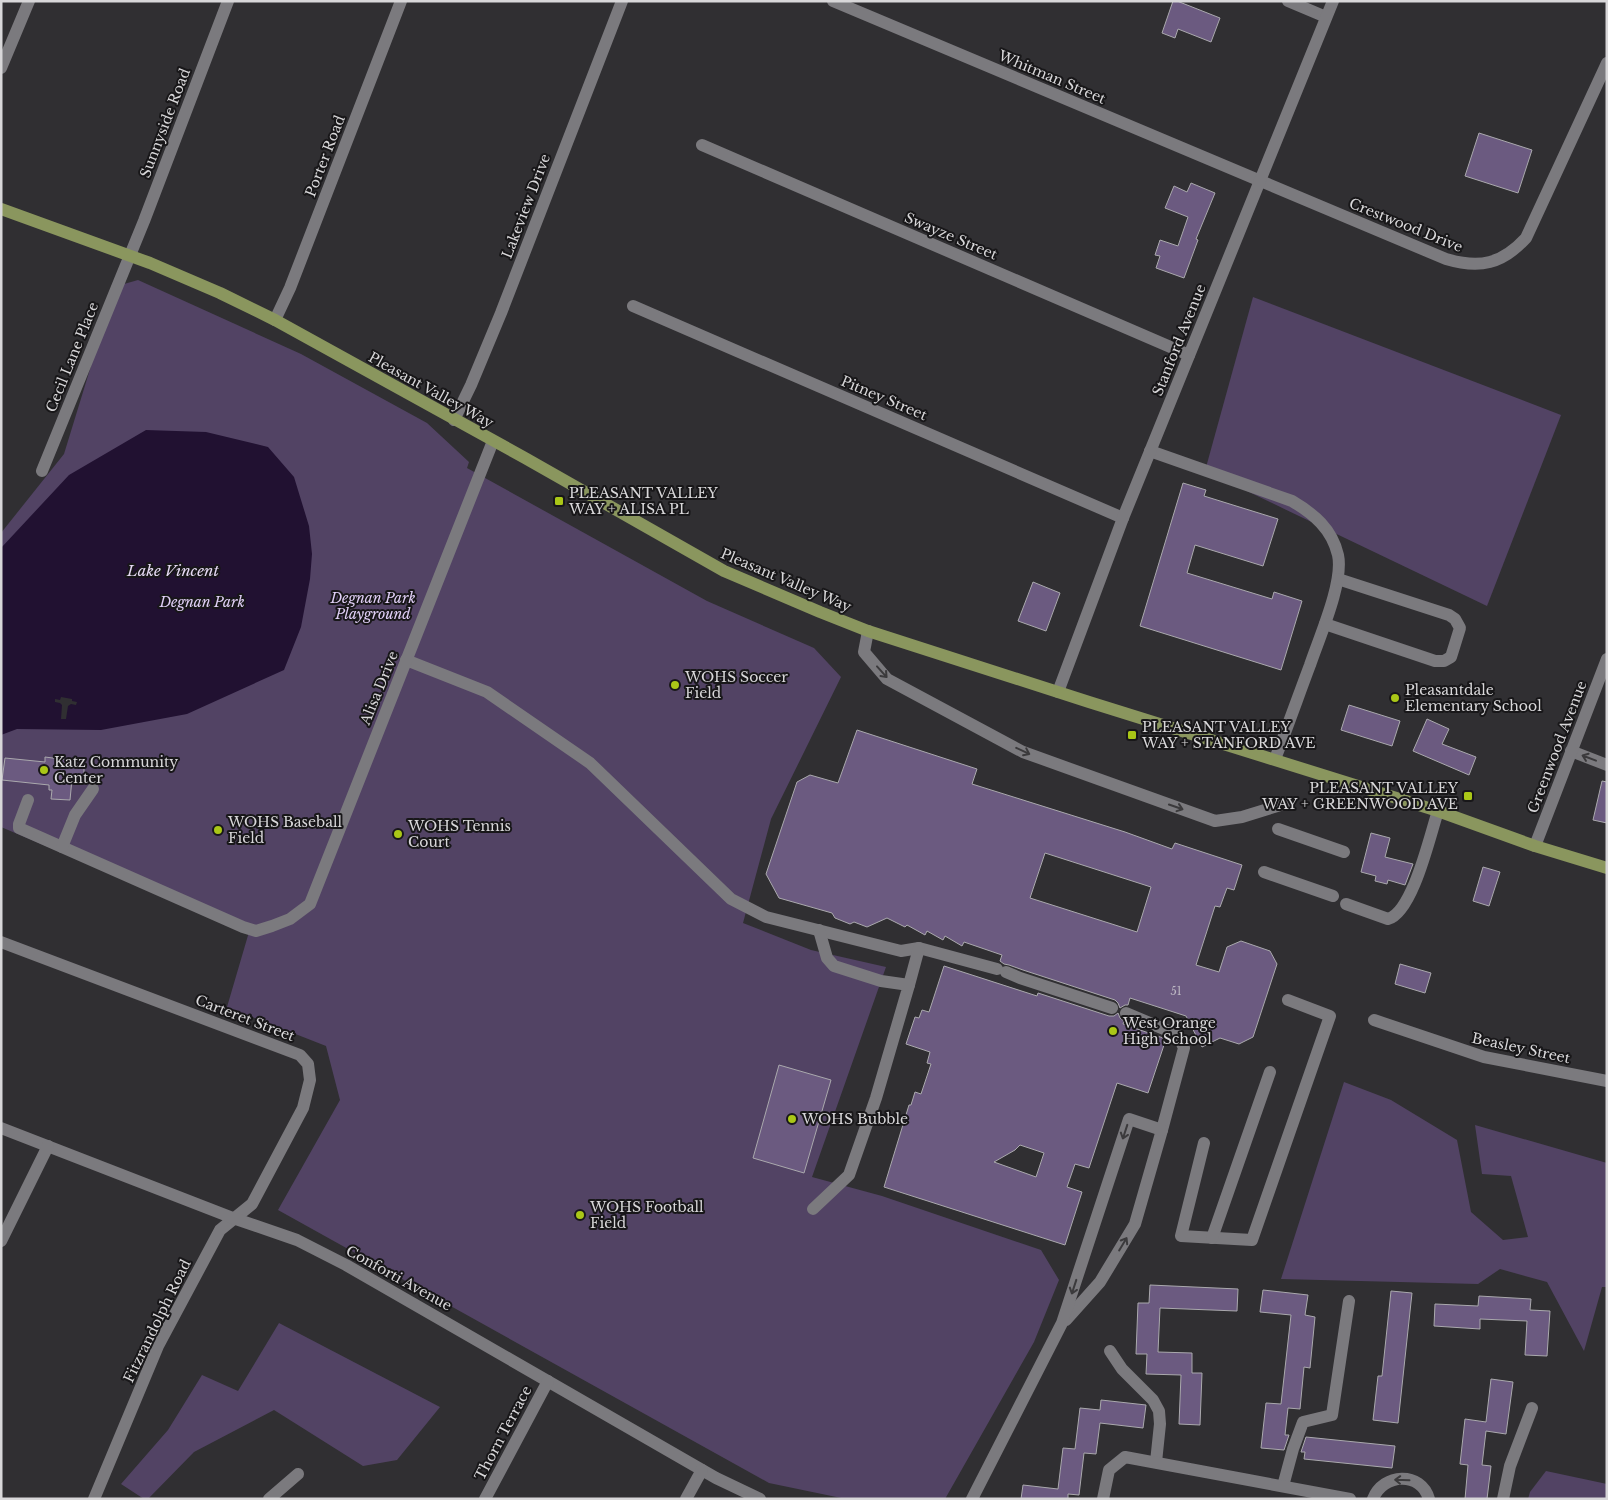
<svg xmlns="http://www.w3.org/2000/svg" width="1608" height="1500" font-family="'Libre Baskerville',serif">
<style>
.green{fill:#524364}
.water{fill:#211131}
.pier{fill:#302f32}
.building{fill:#6b5a80;stroke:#aaa9ad;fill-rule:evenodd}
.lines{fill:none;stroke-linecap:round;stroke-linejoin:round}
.minor{stroke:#7b7a7e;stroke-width:12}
.major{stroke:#8a965e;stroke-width:12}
.oneway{stroke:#3b3a3c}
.poi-dot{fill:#aac717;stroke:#181719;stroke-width:2}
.labels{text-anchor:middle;stroke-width:4;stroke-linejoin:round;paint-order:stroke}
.number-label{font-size:11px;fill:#bdb8c3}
.street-label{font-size:14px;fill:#d8d7d9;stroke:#181719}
.poi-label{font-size:14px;fill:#d8d7d9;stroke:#181719;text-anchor:start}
.park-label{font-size:14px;font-style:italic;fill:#e0cff6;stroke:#181719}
.water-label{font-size:15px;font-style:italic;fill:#e7dbf5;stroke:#181719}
</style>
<rect width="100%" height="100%" fill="#302f32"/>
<!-- green -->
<g class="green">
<polygon points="138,280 301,354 427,423 469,462 467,468 707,601 814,648 841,677 771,819 743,923 811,950 886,967 812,1177 882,1196 1041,1250 1059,1280 1034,1342 945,1499 846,1499 769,1483 278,1210 340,1100 326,1046 227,1007 249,932 1,827 1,533 64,454 114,291 124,284"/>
<polygon points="1253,297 1561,415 1487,606 1205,471"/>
<polygon points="1344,1082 1391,1100 1457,1140 1471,1212 1503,1240 1528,1237 1511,1176 1482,1174 1475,1125 1607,1163 1607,1287 1602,1287 1584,1351 1547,1282 1500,1269 1478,1284 1281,1279"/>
<polygon points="279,1323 440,1407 397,1460 363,1466 274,1410 194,1452 148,1499 144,1499 121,1484 168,1430 202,1375 238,1391"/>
<polygon points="1546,1471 1607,1484 1607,1499 1528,1499 1530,1492"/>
</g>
<!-- water -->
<polygon class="water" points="146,430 206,432 268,447 294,477 309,526 312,554 310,579 301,627 284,670 187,714 101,730 17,729 1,735 1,548 69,475"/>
<!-- pier -->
<polygon class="pier" points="61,697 72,699 72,701 77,702 76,705 71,704 68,706 66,719 61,719 62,705 60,703 55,702 55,699 60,700"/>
<!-- building -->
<g class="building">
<polygon points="1173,1 1177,1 1220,18 1211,42 1178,29 1175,38 1162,33"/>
<polygon points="1479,133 1532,150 1518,193 1465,176"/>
<polygon points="1191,183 1215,193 1196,239 1198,240 1184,278 1156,268 1160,256 1155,255 1160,240 1178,246 1188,217 1165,208 1174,186 1187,192"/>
<polygon points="1183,483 1206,490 1204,496 1278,519 1263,566 1195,545 1187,573 1272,599 1274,592 1302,601 1281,670 1140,626"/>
<polygon points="1033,582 1060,593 1046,631 1018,621"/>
<polygon points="1349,705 1400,721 1392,746 1341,730"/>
<polygon points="1427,719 1449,729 1442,744 1476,757 1469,775 1413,751"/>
<path d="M 857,730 L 977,769 L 972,784 L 1125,832 L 1172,849 L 1175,843 L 1242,865 L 1234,890 L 1227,888 L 1220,907 L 1215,906 L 1196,965 L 1219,972 L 1227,947 L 1241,941 L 1270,951 L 1277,964 L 1253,1037 L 1239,1044 L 1220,1038 L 1202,1047 L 1186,1016 L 1130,998 L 1128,1005 L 1125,1005 L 1120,1008 L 1118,1003 L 1115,1000 L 1023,970 L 1009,965 L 1004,964 L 1000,961 L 1002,955 L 964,942 L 962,946 L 945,936 L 943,940 L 927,931 L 925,935 L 907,925 L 905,927 L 887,918 L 867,927 L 854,922 L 850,924 L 835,918 L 832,913 L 779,898 L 766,874 L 797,782 L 810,775 L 838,783 ZM 1045,853 L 1151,887 L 1137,932 L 1030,898 Z"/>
<polygon points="45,757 84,762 84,780 72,779 70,800 51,799 52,790 49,790 49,785 2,780 5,758 45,762"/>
<polygon points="1602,781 1607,782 1607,823 1593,820"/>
<polygon points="1371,833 1390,838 1385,857 1413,864 1405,885 1388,880 1387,884 1375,881 1376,876 1361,872"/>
<polygon points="1483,867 1500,872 1489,906 1473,901"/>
<polygon points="1400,964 1431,973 1425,993 1395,984"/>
<path d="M 944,966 L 1037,996 L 1038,993 L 1109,1016 L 1114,1016 L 1118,1013 L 1120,1018 L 1124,1021 L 1123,1024 L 1166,1039 L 1148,1093 L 1117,1083 L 1089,1168 L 1075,1164 L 1067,1187 L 1082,1192 L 1065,1245 L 884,1187 L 909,1105 L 911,1105 L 915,1092 L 921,1094 L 931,1064 L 927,1063 L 930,1052 L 906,1044 L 915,1017 L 919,1018 L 922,1010 L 929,1012 ZM 1020,1145 L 1044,1153 L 1036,1177 L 994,1162 L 1015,1150 Z"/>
<polygon points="779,1065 831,1080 804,1173 753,1158"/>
<polygon points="1150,1285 1238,1289 1237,1311 1160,1308 1158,1352 1192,1353 1192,1373 1202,1373 1200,1425 1179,1424 1181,1375 1146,1374 1147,1354 1136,1354 1138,1303 1149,1303"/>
<polygon points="1263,1290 1308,1295 1305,1315 1315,1317 1310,1368 1304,1367 1300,1409 1288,1408 1285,1435 1289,1435 1284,1450 1261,1448 1266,1403 1281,1404 1291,1315 1260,1312"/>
<polygon points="1391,1291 1412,1293 1398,1423 1373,1420 1378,1376 1382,1376"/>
<polygon points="1479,1296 1531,1299 1530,1310 1550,1311 1547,1356 1525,1355 1527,1321 1480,1319 1480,1329 1434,1326 1435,1304 1478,1306"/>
<polygon points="1491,1379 1513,1382 1506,1434 1486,1431 1482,1465 1491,1466 1487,1499 1465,1499 1468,1465 1460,1464 1465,1419 1486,1422"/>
<polygon points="1101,1400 1146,1405 1143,1428 1100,1423 1096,1454 1084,1453 1079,1495 1068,1494 1068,1499 1021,1499 1023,1485 1058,1489 1063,1448 1075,1449 1080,1408 1100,1410"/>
<polygon points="1306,1437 1395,1446 1392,1468 1304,1459 1305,1452 1301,1452"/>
</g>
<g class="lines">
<!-- minor -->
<g class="minor">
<path d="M 833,1 L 1446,259 C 1480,269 1502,264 1526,238 L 1607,63"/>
<polyline points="1288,1 1326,17"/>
<polyline points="1,68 29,1"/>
<polyline points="702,145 1189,355"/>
<polyline points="633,306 1123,518"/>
<polyline points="275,320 290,288 401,1"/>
<polyline points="454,420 471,385 501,313 622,1"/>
<path d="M 1150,451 L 1292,501 C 1314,514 1332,529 1338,555 C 1344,582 1319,638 1310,665 C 1298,697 1287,728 1275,759"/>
<polyline points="42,471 144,221 228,1"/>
<polyline points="1325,624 1435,661 1444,661 1451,657 1460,628 1455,619 1449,615 1338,579"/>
<polyline points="868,631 864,652 887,679 1023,752 1215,821 1242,817 1287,803"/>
<polyline points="406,660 487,692 590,763 731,899 766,917 901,951 919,948 997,969"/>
<polyline points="1058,692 1123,518 1333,1"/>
<polyline points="1571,751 1607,765"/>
<polyline points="28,800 19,824 19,828 243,927 256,931 272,926 290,919 310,904 493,441"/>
<polyline points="1278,829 1344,852"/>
<polyline points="1535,846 1607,659"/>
<polyline points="62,847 75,815 93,789"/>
<polyline points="1264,872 1333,896"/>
<path d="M 1346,904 L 1388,919 C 1413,912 1430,835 1438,811"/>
<polyline points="1,942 300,1055 308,1064 310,1080 303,1108 252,1204 220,1230 158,1346 94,1499"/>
<polyline points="1006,972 1020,978 1112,1008"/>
<polyline points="909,985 919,948"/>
<polyline points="1374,1020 1484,1057 1607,1081"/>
<polyline points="1,1128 233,1218 297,1240 346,1265 716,1478 760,1499"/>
<polyline points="1204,1143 1181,1236 1252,1240 1330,1016 1288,1000"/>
<polyline points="813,1209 849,1175 876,1098 909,985 881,981 834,966 827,958 819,930"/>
<polyline points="1212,1238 1270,1072"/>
<polyline points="1,1241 48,1146"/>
<polyline points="1066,1320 1100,1282 1135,1224 1162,1130 1184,1048 1178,1035 1126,1013"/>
<polyline points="1110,1351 1122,1369 1153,1400 1159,1411 1160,1424 1156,1462"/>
<polyline points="1283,1486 1293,1449 1303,1422 1332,1415 1349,1301"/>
<polyline points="269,1499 298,1474"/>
<polyline points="485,1499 548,1381"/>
<polyline points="686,1499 702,1470"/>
<polyline points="972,1499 1062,1323 1129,1119 1162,1130"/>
<polyline points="1103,1499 1109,1470 1125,1457 1350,1499"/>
<path d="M 1373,1499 C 1383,1473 1421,1471 1429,1499"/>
<polyline points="1503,1499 1510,1466 1532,1408"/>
</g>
<!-- major -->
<polyline class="major" points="1,209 150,263 220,293 275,320 525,458 724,571 820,612 868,631 1089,702 1438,811 1535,846 1607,868"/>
</g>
<!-- one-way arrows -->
<defs><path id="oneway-shaft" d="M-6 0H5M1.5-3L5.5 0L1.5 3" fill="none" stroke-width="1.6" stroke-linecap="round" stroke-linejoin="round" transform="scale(1.25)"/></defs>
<g class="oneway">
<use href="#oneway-shaft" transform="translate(882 672) rotate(48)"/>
<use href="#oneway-shaft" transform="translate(1023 751) rotate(25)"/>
<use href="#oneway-shaft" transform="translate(1589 758) rotate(-159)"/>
<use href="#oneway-shaft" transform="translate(1176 807) rotate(19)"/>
<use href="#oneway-shaft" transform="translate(1125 1132) rotate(108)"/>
<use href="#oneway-shaft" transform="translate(1123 1244) rotate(-59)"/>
<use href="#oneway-shaft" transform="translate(1074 1287) rotate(108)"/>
<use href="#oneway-shaft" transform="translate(1402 1480) rotate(-178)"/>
</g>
<!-- markers -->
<g class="poi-dot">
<rect x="554" y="496" width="10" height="10" rx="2.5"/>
<circle cx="675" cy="685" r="5"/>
<circle cx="1395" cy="698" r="5"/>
<rect x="1127" y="730" width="10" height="10" rx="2.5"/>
<circle cx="44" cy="770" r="5"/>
<rect x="1463" y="791" width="10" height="10" rx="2.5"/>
<circle cx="218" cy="830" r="5"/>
<circle cx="398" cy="834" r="5"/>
<circle cx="1113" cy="1031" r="5"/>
<circle cx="792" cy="1119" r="5"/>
<circle cx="580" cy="1215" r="5"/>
</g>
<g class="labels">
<!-- number labels -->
<g class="number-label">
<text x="1176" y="995">51</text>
</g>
<!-- street labels -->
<g class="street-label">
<text transform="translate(1052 77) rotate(23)" y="5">Whitman Street</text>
<text transform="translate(165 123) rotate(-69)" y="5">Sunnyside Road</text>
<text transform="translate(325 156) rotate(-69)" y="5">Porter Road</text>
<text transform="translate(526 206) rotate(-69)" y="5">Lakeview Drive</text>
<text transform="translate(1406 225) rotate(22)" y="5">Crestwood Drive</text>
<text transform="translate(951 236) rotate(23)" y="5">Swayze Street</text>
<text transform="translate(1179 340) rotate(-68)" y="5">Stanford Avenue</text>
<text transform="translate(72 357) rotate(-68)" y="5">Cecil Lane Place</text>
<text transform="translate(431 390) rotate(29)" y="5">Pleasant Valley Way</text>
<text transform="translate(884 398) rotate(23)" y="5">Pitney Street</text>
<text transform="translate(786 580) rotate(23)" y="5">Pleasant Valley Way</text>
<text transform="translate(379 688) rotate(-68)" y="5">Alisa Drive</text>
<text transform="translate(1557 747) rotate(-69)" y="5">Greenwood Avenue</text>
<text transform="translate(245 1018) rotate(21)" y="5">Carteret Street</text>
<text transform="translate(1521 1048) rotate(12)" y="5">Beasley Street</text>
<text transform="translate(399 1278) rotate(29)" y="5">Conforti Avenue</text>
<text transform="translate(157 1321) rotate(-64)" y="5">Fitzrandolph Road</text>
<text transform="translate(503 1433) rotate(-62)" y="5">Thorn Terrace</text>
</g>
<!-- poi labels -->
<g class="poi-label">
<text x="569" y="498">PLEASANT VALLEY<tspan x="569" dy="16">WAY + ALISA PL</tspan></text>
<text x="685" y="682">WOHS Soccer<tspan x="685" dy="16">Field</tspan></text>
<text x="1405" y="695">Pleasantdale<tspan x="1405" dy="16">Elementary School</tspan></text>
<text x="1142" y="732">PLEASANT VALLEY<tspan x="1142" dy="16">WAY + STANFORD AVE</tspan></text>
<text x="54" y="767">Katz Community<tspan x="54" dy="16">Center</tspan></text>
<text x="1458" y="793" text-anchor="end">PLEASANT VALLEY<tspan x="1458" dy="16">WAY + GREENWOOD AVE</tspan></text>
<text x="228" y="827">WOHS Baseball<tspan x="228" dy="16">Field</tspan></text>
<text x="408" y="831">WOHS Tennis<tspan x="408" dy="16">Court</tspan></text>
<text x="1123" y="1028">West Orange<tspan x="1123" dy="16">High School</tspan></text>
<text x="802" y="1124">WOHS Bubble</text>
<text x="590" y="1212">WOHS Football<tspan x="590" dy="16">Field</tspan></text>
</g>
<!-- park labels -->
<g class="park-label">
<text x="373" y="603">Degnan Park<tspan x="373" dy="16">Playground</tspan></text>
<text x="202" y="607">Degnan Park</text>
</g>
<!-- water labels -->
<g class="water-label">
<text x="173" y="576">Lake Vincent</text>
</g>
</g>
<!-- border -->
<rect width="1608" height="1500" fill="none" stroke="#d8d7d9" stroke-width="5"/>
</svg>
